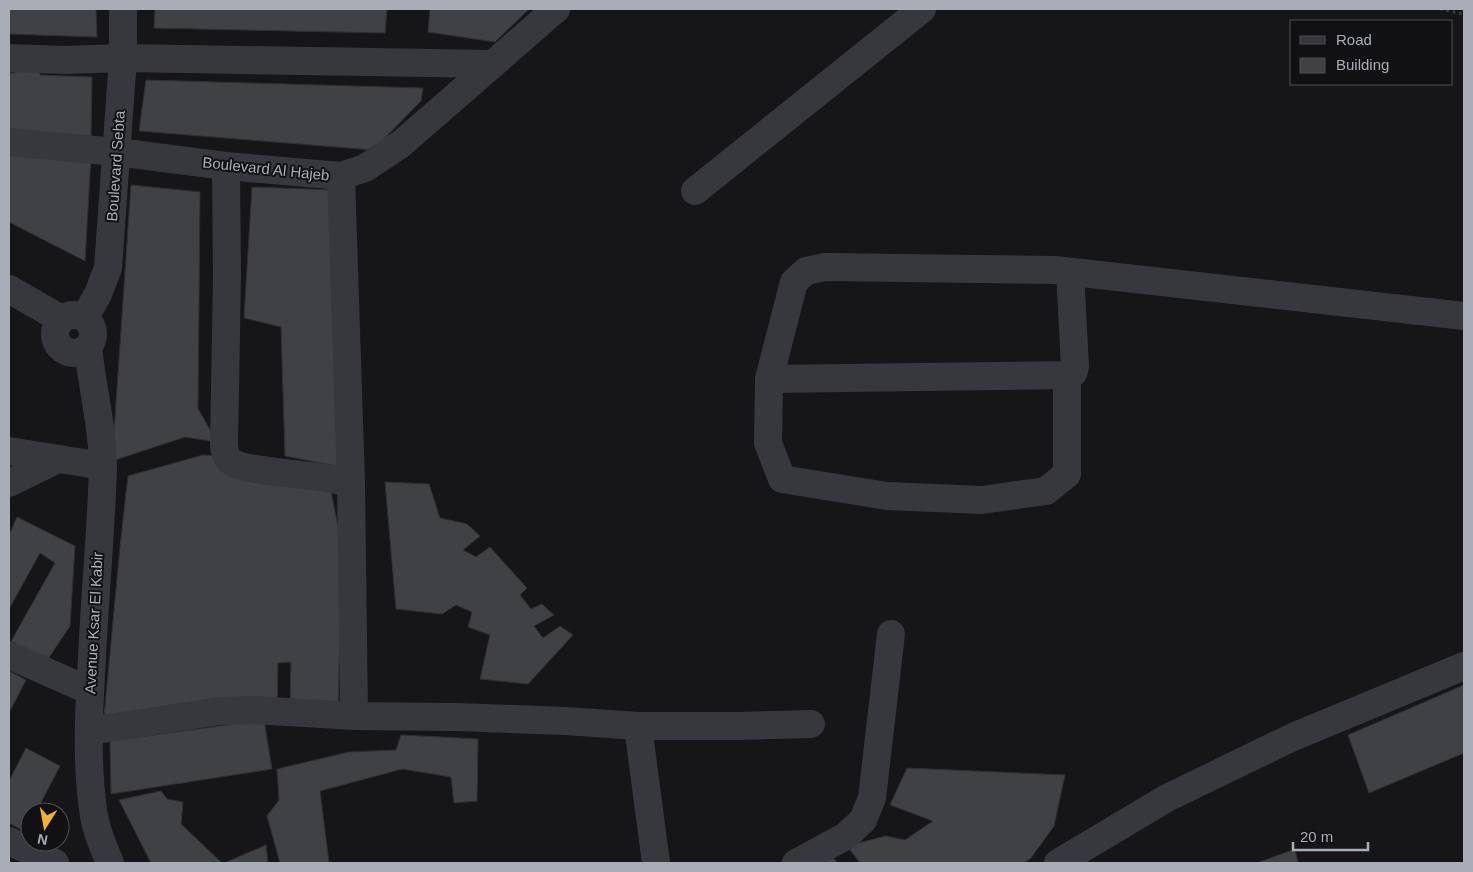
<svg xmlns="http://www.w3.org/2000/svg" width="1473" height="872" font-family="Helvetica,sans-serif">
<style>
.building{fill:#404145;stroke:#303034}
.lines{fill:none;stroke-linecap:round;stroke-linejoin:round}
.path{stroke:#3d3f44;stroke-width:3;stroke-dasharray:2.5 4;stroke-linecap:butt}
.minor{stroke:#37383d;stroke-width:28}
.tertiary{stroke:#37383d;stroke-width:28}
.labels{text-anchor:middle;stroke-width:4;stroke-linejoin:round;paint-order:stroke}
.street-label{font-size:15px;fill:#a8adb8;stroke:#111113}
</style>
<rect width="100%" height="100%" fill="#161618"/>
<!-- building -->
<g class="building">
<polygon points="9,9 96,9 97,37 9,34"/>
<polygon points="155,9 387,9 385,33 154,28"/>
<polygon points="430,9 529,9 495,42 428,32"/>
<polygon points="17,64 36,64 40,75 92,77 91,136 9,130 9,73 15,73"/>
<polygon points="146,80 423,88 421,101 373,150 139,131"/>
<polygon points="9,152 91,157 85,261 9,222"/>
<polygon points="131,185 200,192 198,409 217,442 185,437 112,461"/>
<polygon points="252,187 334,190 342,467 285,456 281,327 244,318"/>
<polygon points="203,455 219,456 221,471 331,491 342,547 338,709 290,708 291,662 278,663 277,704 104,717 120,547 128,476"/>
<polygon points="385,482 429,484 440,518 467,524 480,536 463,550 476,557 490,547 527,588 520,595 531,609 542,604 554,615 534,626 543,638 560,626 573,635 528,684 480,679 490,635 468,627 472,612 456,605 442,614 396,609"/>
<polygon points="17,517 75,546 70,626 44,665 9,645 55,563 40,553 9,609 9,535"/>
<polygon points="9,671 26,680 9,713"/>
<polygon points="1464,685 1464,753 1369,793 1348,735"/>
<polygon points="264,720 272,769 111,794 110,741"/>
<polygon points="401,735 478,739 477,801 454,803 451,777 402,769 320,791 329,863 280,863 267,816 279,800 277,769 349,752 396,750"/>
<polygon points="26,748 60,766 36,812 30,812 30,824 26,832 9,823 9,781"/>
<polygon points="907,768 1065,775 1054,826 1031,858 1024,863 860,863 847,846 886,836 905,840 933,821 890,805"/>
<polygon points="161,791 167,799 183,802 181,824 222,863 151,863 119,800"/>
<polygon points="266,845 268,863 224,863"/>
<polygon points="1295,849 1298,863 1257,863"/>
<polygon points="829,854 838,863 811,863"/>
</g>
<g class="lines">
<!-- path -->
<polyline class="path" points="1440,9 1464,14"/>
<!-- minor -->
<g class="minor">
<polyline points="9,58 66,60 123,58 493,64"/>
<polyline points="9,142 117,152 226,166 341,176 365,168 401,144 556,9"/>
<path d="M 226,166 L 227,276 L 224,445 C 225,451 225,456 229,460 C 241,471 292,473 309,476 C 323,477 337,480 351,483"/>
<polyline points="341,176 351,483 354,716"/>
<polyline points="695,191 922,9"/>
<polyline points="85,317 98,294 108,268 123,58 123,9"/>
<polyline points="1067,375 1067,474 1046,491 982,500 887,496 782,479 768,443 769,379 794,282 806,271 825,267 1055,270 1464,316"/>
<polyline points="769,379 1067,375 1073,373 1075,367 1070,272"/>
<polyline points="9,451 103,466"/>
<polyline points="9,483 58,459"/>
<polyline points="9,655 90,691"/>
<polyline points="638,726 656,863"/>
<polyline points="89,731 220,711 254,710 354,716 457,717 566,721 638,726 739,726 811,724"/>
<polyline points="9,841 55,863"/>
<polyline points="796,863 846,836 863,820 872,798 891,634"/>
<polyline points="1058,863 1167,798 1293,737 1464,666"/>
</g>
<!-- tertiary -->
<g class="tertiary">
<polyline points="9,289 61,319"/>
<circle cx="74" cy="334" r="19"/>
<path d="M 88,347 C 92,388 103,427 103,468 C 101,531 95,594 92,657 C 89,707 86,760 93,809 C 95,828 103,846 110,863"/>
</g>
</g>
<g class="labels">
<!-- street labels -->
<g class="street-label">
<text transform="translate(116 166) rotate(-86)" y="5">Boulevard Sebta</text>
<text transform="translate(266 169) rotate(6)" y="5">Boulevard Al Hajeb</text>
<text transform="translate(94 623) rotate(-87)" y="5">Avenue Ksar El Kabir</text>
</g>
</g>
<!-- border -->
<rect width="1473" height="872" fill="none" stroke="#a8adb8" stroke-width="20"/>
<!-- legend -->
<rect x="1290" y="20" width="162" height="65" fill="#111113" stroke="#4d4f55"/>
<rect x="1300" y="36" width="25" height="8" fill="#37383d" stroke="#4d4f55"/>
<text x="1336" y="45" font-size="15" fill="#a8adb8">Road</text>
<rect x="1300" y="58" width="25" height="15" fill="#404145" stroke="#4d4f55"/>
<text x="1336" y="70" font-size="15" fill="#a8adb8">Building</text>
<!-- north arrow -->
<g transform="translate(45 827) rotate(191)"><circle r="24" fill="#111113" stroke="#4d4f55"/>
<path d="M0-4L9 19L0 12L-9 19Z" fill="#f2b134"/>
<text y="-8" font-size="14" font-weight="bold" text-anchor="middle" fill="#a8adb8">N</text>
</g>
<!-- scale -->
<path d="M1293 842v8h75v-8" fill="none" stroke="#a8adb8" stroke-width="2.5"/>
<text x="1300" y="842" font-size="15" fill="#a8adb8" stroke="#111113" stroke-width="4" paint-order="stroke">20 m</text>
</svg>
